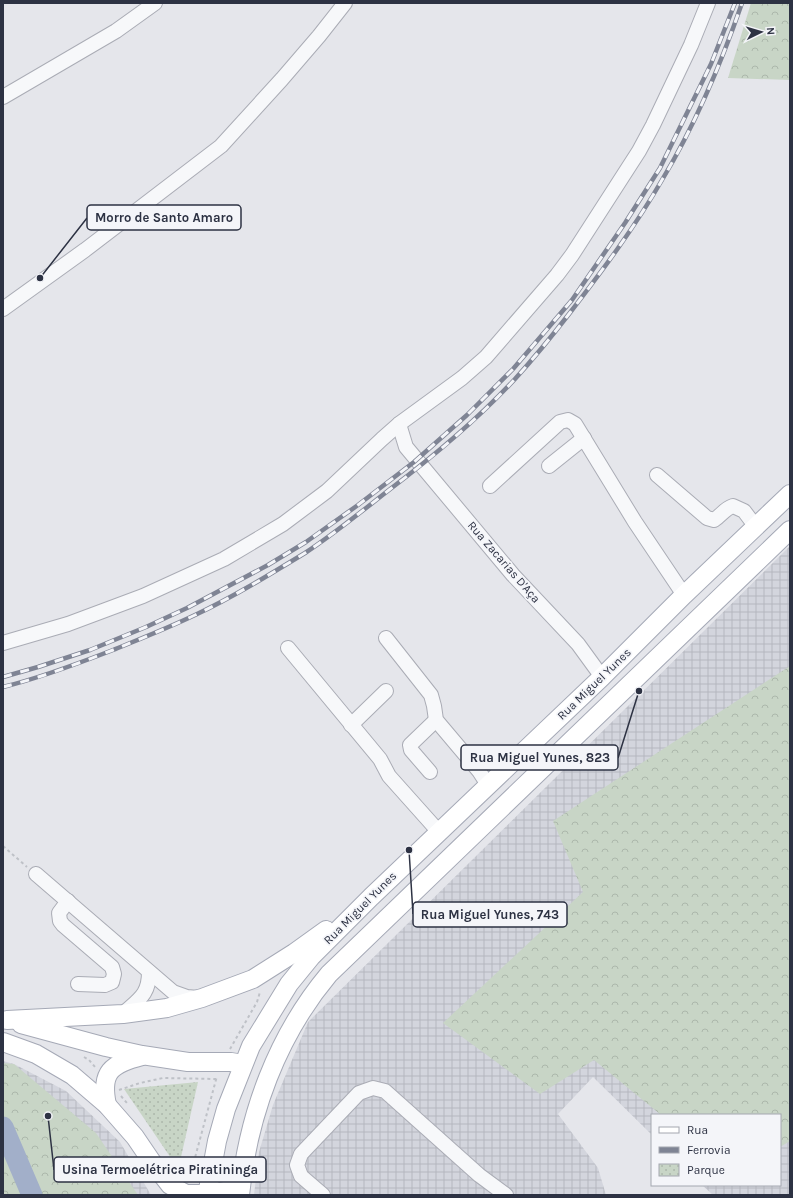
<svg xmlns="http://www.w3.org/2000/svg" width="793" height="1198" font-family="Karla,sans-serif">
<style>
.industrial{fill:url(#industrial-grid)}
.forest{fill:url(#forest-crowns)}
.park{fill:url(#park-dots)}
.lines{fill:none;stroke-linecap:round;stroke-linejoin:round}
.river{stroke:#a2afc9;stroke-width:21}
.minor-casing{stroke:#aaacb5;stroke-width:16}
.major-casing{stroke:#a5a9b6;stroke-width:20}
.path{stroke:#bec1c7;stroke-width:2;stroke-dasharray:3 3;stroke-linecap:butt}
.minor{stroke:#f7f8fa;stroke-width:14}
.major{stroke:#fff;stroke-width:18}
.rail-casing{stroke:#7f8494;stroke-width:4.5}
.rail{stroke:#f4f5f9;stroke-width:3;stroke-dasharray:9;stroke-linecap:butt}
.labels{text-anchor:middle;stroke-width:3.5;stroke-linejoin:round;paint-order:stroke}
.street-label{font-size:12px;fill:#2d3243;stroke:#f4f5f9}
.leader{fill:none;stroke:#2d3243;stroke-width:1.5}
.callout-dot{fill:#2d3243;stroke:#f4f5f9;stroke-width:1.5}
.callout{fill:#f4f5f9;stroke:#2d3243;stroke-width:1.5}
.callout-label{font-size:13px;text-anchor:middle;font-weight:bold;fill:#2d3243}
</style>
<defs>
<pattern id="industrial-grid" width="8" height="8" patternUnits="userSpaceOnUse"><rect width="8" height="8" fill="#d3d5dd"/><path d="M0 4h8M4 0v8" fill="none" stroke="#b5b7bf"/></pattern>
<pattern id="forest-crowns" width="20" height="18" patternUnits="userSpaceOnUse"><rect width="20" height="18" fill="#c8d5c6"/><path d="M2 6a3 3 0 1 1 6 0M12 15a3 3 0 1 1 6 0" fill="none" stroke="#acb7ab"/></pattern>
<pattern id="park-dots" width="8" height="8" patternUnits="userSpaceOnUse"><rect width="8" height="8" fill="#c8d5c6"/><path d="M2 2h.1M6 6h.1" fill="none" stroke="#acb7ab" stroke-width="1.8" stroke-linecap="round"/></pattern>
</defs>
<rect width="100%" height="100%" fill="#e5e6eb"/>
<!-- industrial -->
<g class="industrial">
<polygon points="790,546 790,1195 713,1195 702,1185 780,1185 780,1115 652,1115 652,1135 593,1077 558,1114 598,1168 606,1195 254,1195 259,1152 273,1105 308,1022"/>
<polygon points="3,1061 14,1064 66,1091 120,1142 151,1195 3,1195"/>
</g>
<!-- forest -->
<g class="forest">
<polygon points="751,3 790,3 790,80 728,78"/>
<polygon points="790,666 790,1141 780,1147 780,1115 661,1115 594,1060 540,1094 443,1023 583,892 553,821"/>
<polygon points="3,1063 14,1064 96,1133 138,1195 3,1195"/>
</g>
<!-- park -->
<polygon class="park" points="198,1082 181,1157 177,1167 124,1089"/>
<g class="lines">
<!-- river -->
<polyline class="river" points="3,1127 32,1195"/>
<defs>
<g id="minor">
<polyline points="3,97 116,31 155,3"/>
<polyline points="3,309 85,250 221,146 282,79 319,36 345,3"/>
<polyline points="399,424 406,447 513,575 578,644 602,677"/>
<polyline points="549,466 584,438"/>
<path d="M 657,475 L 707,518 L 714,520 C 722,515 724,509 733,506 L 744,511 L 756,527"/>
<polyline points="490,486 560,422 568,420 575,424 635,522 684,595"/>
<polyline points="386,638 431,695 434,706 436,720 479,771 488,785"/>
<polyline points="3,643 68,624 143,596 224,559 283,524 327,491 382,439 399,424 462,378 486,357 557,275 572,255 639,151 653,125 691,45 708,3"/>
<polyline points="288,648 380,759 389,776 439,832"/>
<polyline points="351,725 386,691"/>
<polyline points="430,772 411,750 410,745 436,720"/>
<polyline points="36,874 173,992 187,997 199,998"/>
<polyline points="68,901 59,913 60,921 63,925 112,967 114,974 112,982 105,985 78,984"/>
<path d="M 123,1014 C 139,999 149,995 149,972"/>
<polyline points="323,1195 301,1176 297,1165 301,1154 359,1093 373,1088 385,1091 479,1175 506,1195"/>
</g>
<g id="major">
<polyline points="7,1020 123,1014 167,1008 202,998 253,979 294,953 326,930"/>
<polyline points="21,1024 106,1047 142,1055 188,1062 231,1062 243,1064"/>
<polyline points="3,1042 36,1054 72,1075 107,1105 135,1137 152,1162 170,1185 186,1194 207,1194 225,1191 241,1183"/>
<path d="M 107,1105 C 100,1072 111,1064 142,1056"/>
<polyline points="207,1195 217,1141 226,1109 251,1046 289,984 311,957 371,897 602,677 684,595 790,494"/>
<path d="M 240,1195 C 248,1115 277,1036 329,974 L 790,530"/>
</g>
</defs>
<!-- minor casing -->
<use href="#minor" class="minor-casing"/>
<!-- major casing -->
<use href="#major" class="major-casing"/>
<!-- path -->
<g class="path">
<polyline points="3,846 27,867"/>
<polyline points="230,1049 257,1002 260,992"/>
<polyline points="84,1057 89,1060 95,1067"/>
<polyline points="119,1090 140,1083 163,1078 216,1079"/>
<polyline points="121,1096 127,1103"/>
<polyline points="189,1180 217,1076"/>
</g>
<!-- minor -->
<use href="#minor" class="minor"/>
<!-- major -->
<use href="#major" class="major"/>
<defs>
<g id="rail">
<polyline points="3,677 38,667 90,650 146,627 187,608 268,565 306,542 358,505 414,462 467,415 513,369 572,300 625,223 660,168 711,64 735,3"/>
<path d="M 3,687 C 40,678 77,664 113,650 C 140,639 168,628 195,615 C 233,597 269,575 305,553 C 334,534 362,511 389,490 C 434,456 477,420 515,379 C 534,358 552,336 569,314 C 602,271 635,227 662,180 C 695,125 721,64 742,3"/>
</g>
</defs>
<!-- rail casing -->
<use href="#rail" class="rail-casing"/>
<!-- rail -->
<use href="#rail" class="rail"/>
</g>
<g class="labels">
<!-- street labels -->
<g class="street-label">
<text transform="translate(504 562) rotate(49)" y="4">Rua Zacarias D'Aça</text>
<text transform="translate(594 684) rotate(-44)" y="4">Rua Miguel Yunes</text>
<text transform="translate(360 908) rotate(-45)" y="4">Rua Miguel Yunes</text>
</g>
</g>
<!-- callouts -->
<path class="leader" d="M40 278L87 218M639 691L618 758M409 850L413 914M48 1116L54 1170"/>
<g class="callout-dot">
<circle cx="40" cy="278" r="4"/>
<circle cx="639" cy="691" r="4"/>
<circle cx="409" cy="850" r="4"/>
<circle cx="48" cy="1116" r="4"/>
</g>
<g class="callout">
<rect x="87" y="205" width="154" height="25" rx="4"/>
<rect x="461" y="745" width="157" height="25" rx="4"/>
<rect x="413" y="902" width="154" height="25" rx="4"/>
<rect x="54" y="1157" width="212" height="25" rx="4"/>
</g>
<g class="callout-label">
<text x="164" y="222">Morro de Santo Amaro</text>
<text x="540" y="762">Rua Miguel Yunes, 823</text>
<text x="490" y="919">Rua Miguel Yunes, 743</text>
<text x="160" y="1174">Usina Termoelétrica Piratininga</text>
</g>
<!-- border -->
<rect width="793" height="1198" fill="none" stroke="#2d3243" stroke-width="8"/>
<!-- legend -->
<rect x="651" y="1114" width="130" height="72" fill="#f4f5f9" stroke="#a4a7b0"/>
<rect x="659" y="1127" width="20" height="6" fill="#ffffff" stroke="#a4a7b0"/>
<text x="687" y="1134" font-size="12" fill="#2d3243">Rua</text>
<rect x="659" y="1147" width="20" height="6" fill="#7f8494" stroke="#a4a7b0"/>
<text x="687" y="1154" font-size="12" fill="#2d3243">Ferrovia</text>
<rect x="659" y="1164" width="20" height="12" fill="url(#park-dots)" stroke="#a4a7b0"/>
<text x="687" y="1174" font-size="12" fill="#2d3243">Parque</text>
<!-- north arrow -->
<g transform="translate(761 32) rotate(85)" stroke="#f4f5f9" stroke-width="3" paint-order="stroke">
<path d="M0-3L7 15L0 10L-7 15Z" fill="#2d3243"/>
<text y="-6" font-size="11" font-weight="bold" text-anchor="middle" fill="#2d3243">N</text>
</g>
</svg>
